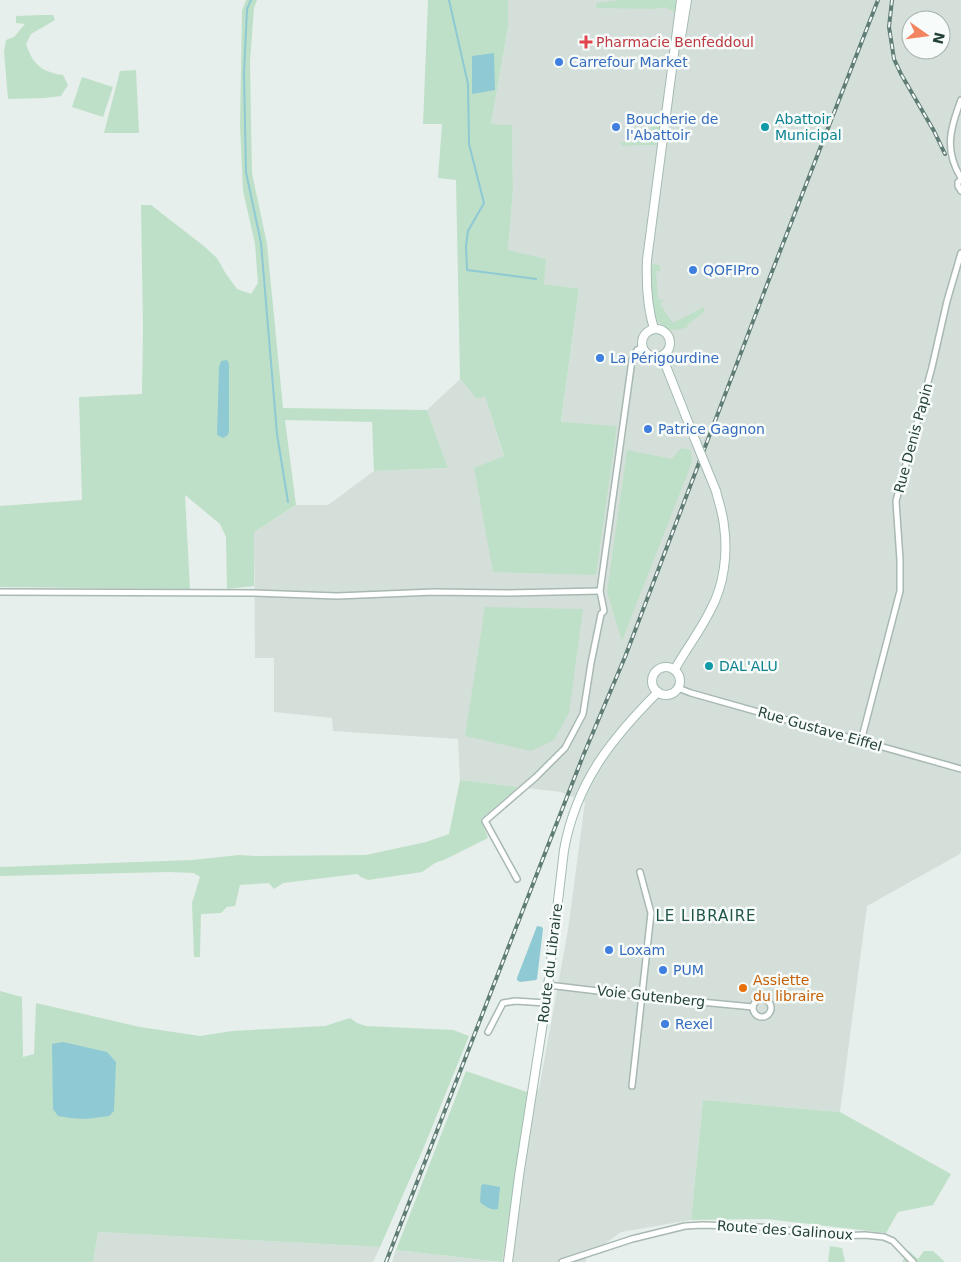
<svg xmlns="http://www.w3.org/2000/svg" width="961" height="1262" font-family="'DejaVu Sans',sans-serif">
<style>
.built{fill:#d4dfda;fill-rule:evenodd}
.green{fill:#bfe0c8}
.water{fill:#8ec9d4}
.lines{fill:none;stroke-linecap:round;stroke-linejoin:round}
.stream{stroke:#8ec9d4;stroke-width:2}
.street-casing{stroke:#a8b8b2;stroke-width:8}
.secondary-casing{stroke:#a4bbb3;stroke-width:10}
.street{stroke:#fff;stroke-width:5}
.secondary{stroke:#fff;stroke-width:8}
.rail-casing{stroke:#5f7d75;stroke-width:4}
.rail{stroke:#f7fbf9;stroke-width:2;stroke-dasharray:5.5;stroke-linecap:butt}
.secondary-bridge-casing{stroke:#a4bbb3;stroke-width:10;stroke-linecap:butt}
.secondary-bridge{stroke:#fff;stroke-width:8}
.health-dot{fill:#e0444e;stroke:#f7fbf9;stroke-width:2}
.shop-dot{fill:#3f7fe0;stroke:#f7fbf9;stroke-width:2}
.culture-dot{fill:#0f9aa8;stroke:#f7fbf9;stroke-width:2}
.food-dot{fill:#e8710a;stroke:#f7fbf9;stroke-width:2}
.labels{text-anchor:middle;stroke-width:5;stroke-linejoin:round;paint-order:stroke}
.health-label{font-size:14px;fill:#be3a42;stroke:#f7fbf9;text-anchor:start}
.shop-label{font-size:14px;fill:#366cbe;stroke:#f7fbf9;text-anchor:start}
.culture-label{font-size:14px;fill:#0d838f;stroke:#f7fbf9;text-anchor:start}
.street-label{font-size:14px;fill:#24423a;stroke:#f7fbf9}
.food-label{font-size:14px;fill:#c56008;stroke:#f7fbf9;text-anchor:start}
.neighbourhood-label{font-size:15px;letter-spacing:1px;fill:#1f5548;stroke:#f7fbf9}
</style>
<rect width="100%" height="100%" fill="#e6efeb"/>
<!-- built -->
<g class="built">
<path d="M 508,0 L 961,0 L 961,852 L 960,854 L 867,906 L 840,1112 L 703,1100 L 691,1220 L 621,1232 L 586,1258 L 586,1262 L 502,1262 L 527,1092 L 539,1089 L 568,930 L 585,802 L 561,792 L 460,780 L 458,739 L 333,731 L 332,718 L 274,712 L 274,658 L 255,658 L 254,532 L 296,505 L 328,505 L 374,471 L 448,468 L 427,410 L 460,379 L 477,399 L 485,395 L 504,457 L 617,426 L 561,423 L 579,290 L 544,284 L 508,251 L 513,190 L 512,126 L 491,124 L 508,27 ZM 911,20 L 941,20 L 941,50 L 911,50 Z"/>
<polygon points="98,1232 380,1247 373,1262 93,1262"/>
<polygon points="396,1250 501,1262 392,1262"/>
</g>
<!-- green -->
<g class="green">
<polygon points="246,0 257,0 254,8 250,62 252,173 267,244 283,408 427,410 448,468 374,471 372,422 285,420 296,505 254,532 254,586 227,589 226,537 220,524 185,495 190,589 0,587 0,506 82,500 79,397 142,394 143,327 141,205 151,205 205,247 217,258 226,274 237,289 251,294 258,283 255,244 243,191 240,125 242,11"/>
<polygon points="428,0 508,0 508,27 491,124 512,125 513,190 508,250 546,259 544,284 579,289 561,422 617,426 596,575 493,572 474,468 504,456 485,396 477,399 460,379 456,180 438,178 442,124 423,124"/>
<polygon points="620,0 672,0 678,1 674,12 665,7 654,9 596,8 597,3"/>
<path d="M 41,15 L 53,15 L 55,20 L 31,34 L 26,44 C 33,65 42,72 63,75 L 68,85 L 61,96 L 45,98 L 8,99 L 4,52 L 6,40 L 14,37 L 25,24 L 16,23 L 16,16 Z"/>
<polygon points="136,70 139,133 104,133 120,71"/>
<polygon points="82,77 113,87 103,117 72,107"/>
<polygon points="652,117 661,118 662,121 659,141 657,145 635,145 623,146 620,142 649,142"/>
<path d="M 653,264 L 659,265 L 661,271 L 656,271 L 658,299 L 664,300 L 660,304 L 673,323 L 704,307 L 704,312 L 687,325 L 688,327 C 682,329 674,331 668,329 C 647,320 652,285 652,266 Z"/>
<polygon points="681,448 691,450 692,462 622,641 607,592 627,450 672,459"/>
<polygon points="485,607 583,609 569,713 554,740 531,751 465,736"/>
<polygon points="460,780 518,787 481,819 488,838 446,859 435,863 422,872 368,880 361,877 357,874 283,883 274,889 269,883 240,885 235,906 227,907 221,913 201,914 200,957 194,957 192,903 200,877 194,873 169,872 0,876 0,867 192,860 239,855 256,856 366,855 426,842 449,834"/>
<polygon points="0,991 22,997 23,1057 34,1054 36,1003 140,1027 200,1036 232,1031 325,1026 350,1018 357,1023 366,1026 453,1030 469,1036 424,1147 380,1247 98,1232 93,1262 0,1262"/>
<polygon points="466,1071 527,1092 502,1262 396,1250"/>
<polygon points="703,1100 840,1112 951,1174 933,1205 898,1212 886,1233 767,1219 691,1220"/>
<polygon points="830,1246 842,1248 845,1262 828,1262"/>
<polygon points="909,1251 918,1259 924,1251 933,1251 945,1262 902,1262"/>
</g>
<!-- water -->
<g class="water">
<polygon points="494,53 495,90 472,94 472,56"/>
<polygon points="227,360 229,364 229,431 228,435 223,438 217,435 219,367 221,361"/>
<polygon points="537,926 542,927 543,929 537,979 536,980 520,982 517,980 517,978"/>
<polygon points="63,1042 107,1052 116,1062 114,1111 109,1116 86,1119 70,1118 58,1116 53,1109 52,1044"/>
<path d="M 483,1184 L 500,1187 L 498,1209 C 492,1211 484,1206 480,1202 L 481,1186 Z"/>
</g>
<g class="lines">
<!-- stream -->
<g class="stream">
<polyline points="251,0 247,9 244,73 246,172 261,243 277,434 288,502"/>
<polyline points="449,0 468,84 469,144 484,203 468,231 466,246 467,270 536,279"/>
</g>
<defs>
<g id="street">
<path d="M 961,100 C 950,129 944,150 961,178"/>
<polyline points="961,180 958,182 958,186 961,191"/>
<polyline points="0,592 254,593 337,596 434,592 507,593 600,591"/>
<polyline points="678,688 691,693 961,769"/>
<polyline points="861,741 900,591 900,560 896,501 932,367 947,301 961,253"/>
<polyline points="517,879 485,821 536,777 565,748 583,714 591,663 601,614 604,611 600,591 632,360 637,350 643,347"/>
<polyline points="548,985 648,997 753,1007"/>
<circle cx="762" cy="1008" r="9"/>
<polyline points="488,1032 503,1003 515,1001 546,1003"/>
<polyline points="632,1086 651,913 640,872"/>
<polyline points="562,1262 632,1239 685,1226 703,1225 759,1227 836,1236 865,1235 884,1237 893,1241 913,1262"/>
</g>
<g id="secondary">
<polyline points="681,37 687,0"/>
<circle cx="656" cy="343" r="14"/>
<path d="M 654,329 C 647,306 646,284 647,260 L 681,0"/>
<polyline points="662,356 696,442"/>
<circle cx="666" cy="681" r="14"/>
<path d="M 675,669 C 686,649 701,630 711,609 C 724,585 728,553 724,526 C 723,514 719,503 716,491"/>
<path d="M 508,1262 L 519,1176 L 546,1003 L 564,850 C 576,783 611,739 658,692"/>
</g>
</defs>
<!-- street casing -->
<use href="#street" class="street-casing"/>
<!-- secondary casing -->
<use href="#secondary" class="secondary-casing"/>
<!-- street -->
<use href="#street" class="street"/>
<!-- secondary -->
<use href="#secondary" class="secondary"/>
<defs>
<g id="rail">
<polyline points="892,0 889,27 894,59 901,74 934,131 945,154"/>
<polyline points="386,1262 540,866 583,756 625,657 768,282 878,0"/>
</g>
</defs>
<!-- rail casing -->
<use href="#rail" class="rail-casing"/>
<!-- rail -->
<use href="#rail" class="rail"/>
<defs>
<polyline id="secondary-bridge" points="696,442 716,491"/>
</defs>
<!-- secondary-bridge casing -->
<use href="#secondary-bridge" class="secondary-bridge-casing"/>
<!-- secondary-bridge -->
<use href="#secondary-bridge" class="secondary-bridge"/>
</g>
<!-- markers -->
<path class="health-dot" d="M583.5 34.5h5v5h5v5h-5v5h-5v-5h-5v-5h5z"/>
<g class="shop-dot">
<circle cx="559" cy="62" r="5"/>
<circle cx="616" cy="127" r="5"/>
<circle cx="693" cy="270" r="5"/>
<circle cx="600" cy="358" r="5"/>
<circle cx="648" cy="429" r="5"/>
<circle cx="609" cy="950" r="5"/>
<circle cx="663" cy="970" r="5"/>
<circle cx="665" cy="1024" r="5"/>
</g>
<g class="culture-dot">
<circle cx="765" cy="127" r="5"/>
<circle cx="709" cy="666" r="5"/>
</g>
<circle class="food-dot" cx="743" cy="988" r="5"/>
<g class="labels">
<!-- health labels -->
<g class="health-label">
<text x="596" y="47">Pharmacie Benfeddoul</text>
</g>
<!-- shop labels -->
<g class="shop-label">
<text x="569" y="67">Carrefour Market</text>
<text x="626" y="124">Boucherie de<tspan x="626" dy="16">l'Abattoir</tspan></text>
<text x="703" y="275">QOFIPro</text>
<text x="610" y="363">La Périgourdine</text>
<text x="658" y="434">Patrice Gagnon</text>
<text x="619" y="955">Loxam</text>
<text x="673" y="975">PUM</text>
<text x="675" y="1029">Rexel</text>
</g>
<!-- culture labels -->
<g class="culture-label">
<text x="775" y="124">Abattoir<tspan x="775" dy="16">Municipal</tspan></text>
<text x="719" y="671">DAL'ALU</text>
</g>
<!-- street labels -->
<g class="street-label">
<text transform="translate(913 438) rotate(-75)" y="5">Rue Denis Papin</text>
<text transform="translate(820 729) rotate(16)" y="5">Rue Gustave Eiffel</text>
<text transform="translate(550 963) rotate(-83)" y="5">Route du Libraire</text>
<text transform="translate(651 996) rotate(6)" y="5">Voie Gutenberg</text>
<text transform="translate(785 1230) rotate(4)" y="5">Route des Galinoux</text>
</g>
<!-- food labels -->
<g class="food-label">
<text x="753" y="985">Assiette<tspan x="753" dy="16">du libraire</tspan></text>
</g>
<!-- neighbourhood labels -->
<g class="neighbourhood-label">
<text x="706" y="921">LE LIBRAIRE</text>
</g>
</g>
<!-- north arrow -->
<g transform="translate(926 35) rotate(104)"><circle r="24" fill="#f7fbf9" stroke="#a3b1ad"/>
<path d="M0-4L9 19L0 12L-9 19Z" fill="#f4845f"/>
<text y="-8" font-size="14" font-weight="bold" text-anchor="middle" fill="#24423a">N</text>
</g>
</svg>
